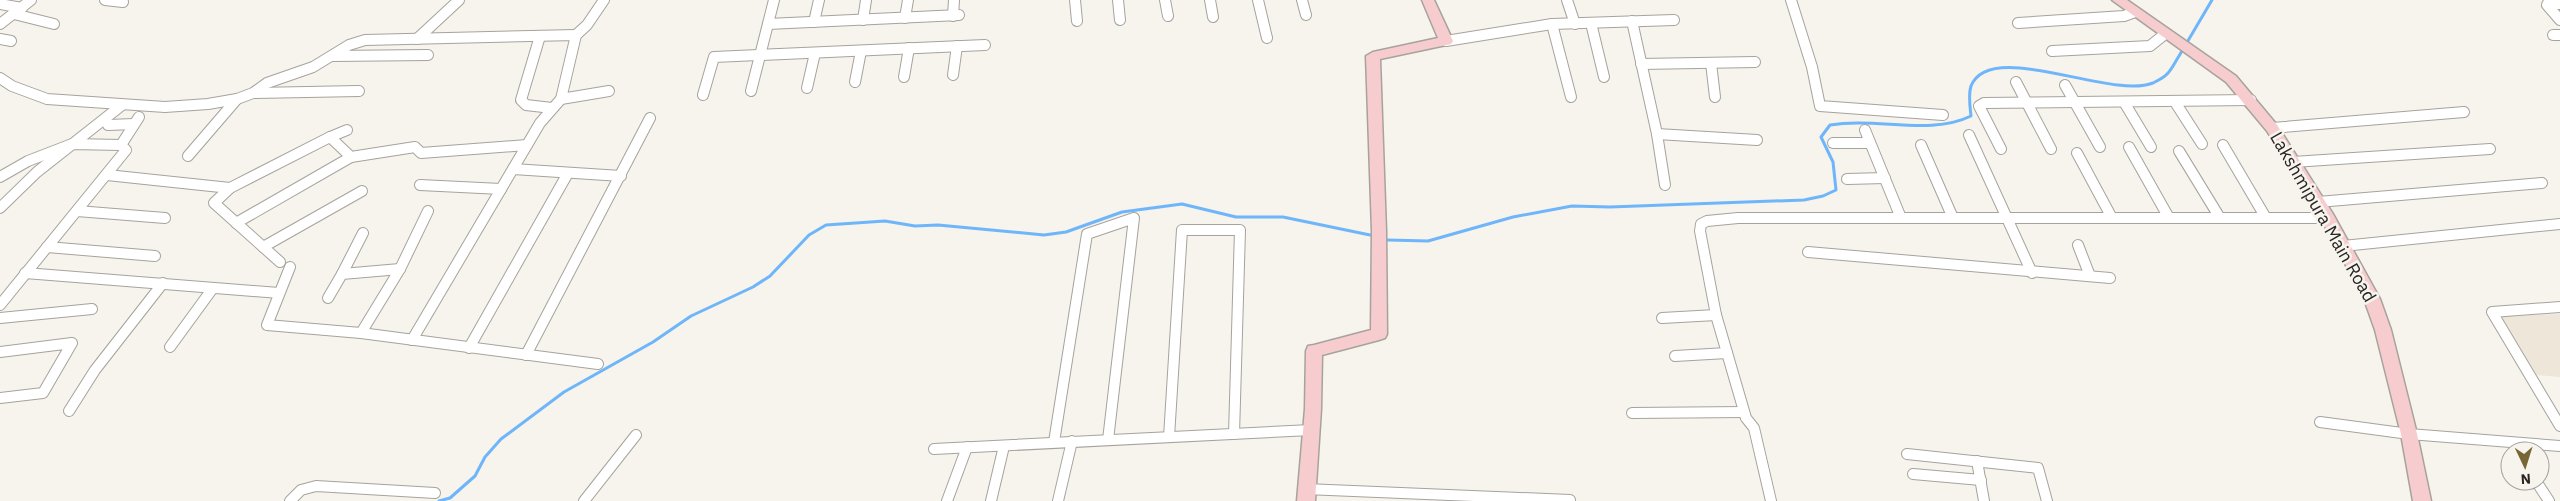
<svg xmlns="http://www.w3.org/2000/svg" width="2560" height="501" font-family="'IBM Plex Sans',sans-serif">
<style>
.built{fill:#eee6d9}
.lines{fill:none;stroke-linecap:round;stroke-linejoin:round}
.stream{stroke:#6eb6f9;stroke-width:3}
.street-casing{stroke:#a6a39d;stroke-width:12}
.secondary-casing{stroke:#a6a39d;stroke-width:3}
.street{stroke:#fff;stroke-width:10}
.secondary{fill:#f7ccce;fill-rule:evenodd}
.labels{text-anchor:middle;stroke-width:5;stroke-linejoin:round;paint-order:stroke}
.street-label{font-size:18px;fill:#272624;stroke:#f7f3ed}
</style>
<rect width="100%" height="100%" fill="#f7f3ed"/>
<!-- built -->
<polygon class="built" points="2560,314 2560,377 2537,375 2501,316"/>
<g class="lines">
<!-- stream -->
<g class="stream">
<path d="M 1388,240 L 1428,241 L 1513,217 L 1572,206 L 1610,207 L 1804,200 L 1823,196 L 1836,190 L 1833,162 L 1821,137 L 1830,125 C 1877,117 1930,136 1971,116 C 1970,106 1968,95 1971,86 C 1990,38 2110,100 2153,83 C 2157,81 2163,78 2166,75 C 2171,71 2175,62 2179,56 C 2190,37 2201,19 2212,0"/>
<polyline points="439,501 450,498 475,476 485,457 501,439 564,392 653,342 691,316 753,287 770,276 809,235 826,225 885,221 915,226 938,225 1044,235 1066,232 1122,212 1182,204 1236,217 1283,217 1370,235"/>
</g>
<defs>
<g id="street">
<polyline points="105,0 123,2"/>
<polyline points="1075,0 1077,21"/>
<polyline points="1118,0 1120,20"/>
<polyline points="1165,0 1168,16"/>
<polyline points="1210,0 1213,17"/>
<polyline points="1258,0 1267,38"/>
<polyline points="1302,0 1306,15"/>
<polyline points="1567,0 1575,24"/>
<polyline points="1791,0 1812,67 1820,106 1943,115"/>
<polyline points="0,4 22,8"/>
<polyline points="2560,4 2548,3 2547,5 2560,20"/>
<polyline points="14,14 54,24"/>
<polyline points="953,16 954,0"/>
<polyline points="905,18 908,0"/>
<polyline points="863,20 866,0"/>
<polyline points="1632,21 1657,134 1665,185"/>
<polyline points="814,22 819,0"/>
<polyline points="1591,23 1604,77"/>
<polyline points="2018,23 2124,16 2135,12"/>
<polyline points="0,24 31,0"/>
<polyline points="768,24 959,15"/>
<polyline points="1552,24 1571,97"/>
<polyline points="576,35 587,25 604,0"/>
<polyline points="2553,35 2560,35"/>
<polyline points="540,36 521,100 526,105 552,108"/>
<polyline points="0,39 11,41"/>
<polyline points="417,39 459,0"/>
<polyline points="1446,41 1552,24 1674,20"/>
<polyline points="2052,51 2150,46 2165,34"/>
<polyline points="333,56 428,55"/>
<polyline points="1711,63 1715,97"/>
<polyline points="1641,64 1755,62"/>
<polyline points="953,75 957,46"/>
<polyline points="904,77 909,48"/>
<polyline points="0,78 12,86 47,99 165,107 208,104 237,99 253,93 267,83 313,67 349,45 365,40 576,35 561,99 540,123 412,340"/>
<polyline points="855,82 861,51"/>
<polyline points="2016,82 2051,149"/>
<polyline points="2065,85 2100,147"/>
<polyline points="807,88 815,53"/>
<polyline points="751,91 774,0"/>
<polyline points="255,93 359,91"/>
<polyline points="703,95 714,57 985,45"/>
<polyline points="561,99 609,91"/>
<polyline points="2124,102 2151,147"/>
<polyline points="2175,102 2202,144"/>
<polyline points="108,125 134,124"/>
<polyline points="2272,128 2464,112"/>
<polyline points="1865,130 1901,218"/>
<polyline points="1657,134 1757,140"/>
<polyline points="1969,135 2032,273"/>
<polyline points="330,137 347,130"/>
<polyline points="1833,143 1870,143"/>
<polyline points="121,145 139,117"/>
<polyline points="1921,145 1953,218"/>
<polyline points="2223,145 2266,218"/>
<polyline points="2129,147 2169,218"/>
<polyline points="2001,149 1979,106 1984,103 2251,100"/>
<polyline points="2179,151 2220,218"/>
<polyline points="2077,153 2112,218"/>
<polyline points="188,156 237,99"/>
<polyline points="2293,162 2490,149"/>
<polyline points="513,169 621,176"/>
<polyline points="107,175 230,188"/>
<polyline points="0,177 28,161 72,144 121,145 126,150 0,305"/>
<polyline points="1847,179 1885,178"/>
<polyline points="420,185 501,189"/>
<polyline points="2318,202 2542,183"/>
<polyline points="0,208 37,172 122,105"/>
<polyline points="77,211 165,218"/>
<polyline points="236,223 351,157"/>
<polyline points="2078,245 2090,276"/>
<polyline points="2343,246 2560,224"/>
<polyline points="47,247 155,256"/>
<polyline points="263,247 362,191"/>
<polyline points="1808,252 2110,278"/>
<polyline points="280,262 214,203 230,188 330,137 351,157 415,147 421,153 527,145"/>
<polyline points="290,267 267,325 361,333 598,364"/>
<polyline points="25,273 279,293"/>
<polyline points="342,274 363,233"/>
<polyline points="328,298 342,274 400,269"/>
<polyline points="2560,307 2492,312 2560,426"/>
<polyline points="0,318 92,309"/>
<polyline points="1662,318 1716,315"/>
<polyline points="361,333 400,269 428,211"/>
<polyline points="170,347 213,288"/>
<polyline points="469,348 568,173"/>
<polyline points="0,352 72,343 43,393 0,398"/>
<polyline points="526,355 650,118"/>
<polyline points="1675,356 1727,353"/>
<polyline points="69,411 95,370 163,283"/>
<polyline points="1632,413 1744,412"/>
<polyline points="2320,422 2409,434 2560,446"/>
<polyline points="1169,437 1182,230 1240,230 1234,434"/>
<polyline points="1054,442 1087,234 1134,218 1108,440"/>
<polyline points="934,449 1311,430"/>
<polyline points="1907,454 2038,468 2047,501"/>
<polyline points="1977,461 1984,501"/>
<polyline points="1913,474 1981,480"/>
<polyline points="2536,481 2549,501"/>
<polyline points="1305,489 1570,500"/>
<polyline points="290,501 301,490 316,486 435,493"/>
<polyline points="584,501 636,435"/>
<polyline points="947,501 967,447"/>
<polyline points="991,501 1004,446"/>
<polyline points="1058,501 1072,441"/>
<polyline points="1771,501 1754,428 1746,418 1716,315 1700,231 1701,224 1707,221 1738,218 2328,218"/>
</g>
<g id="secondary">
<polygon points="1422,0 1434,0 1453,41 1451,44 1380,59 1386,231 1387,334 1385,338 1379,340 1322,355 1321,409 1315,501 1297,501 1305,409 1306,351 1308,346 1314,345 1371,330 1372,231 1366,56 1373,52 1438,38"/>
<polygon points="2112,0 2127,0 2236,76 2277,125 2333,214 2380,299 2391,330 2417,434 2431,501 2413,501 2401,434 2375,330 2364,299 2322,221 2267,131 2226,82"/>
</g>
</defs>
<!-- street casing -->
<use href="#street" class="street-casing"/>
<!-- secondary casing -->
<use href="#secondary" class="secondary-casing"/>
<!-- street -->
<use href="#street" class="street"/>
<!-- secondary -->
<use href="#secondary" class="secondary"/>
</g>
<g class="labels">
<!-- street labels -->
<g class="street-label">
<text transform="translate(2323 217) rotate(60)" y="6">Lakshmipura Main Road</text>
</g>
</g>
<!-- north arrow -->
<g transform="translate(2525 466) rotate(176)"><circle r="24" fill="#f7f3ed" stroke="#a4a19d"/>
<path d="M0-4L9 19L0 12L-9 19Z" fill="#786735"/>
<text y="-8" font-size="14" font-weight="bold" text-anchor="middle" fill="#272624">N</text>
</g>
</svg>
